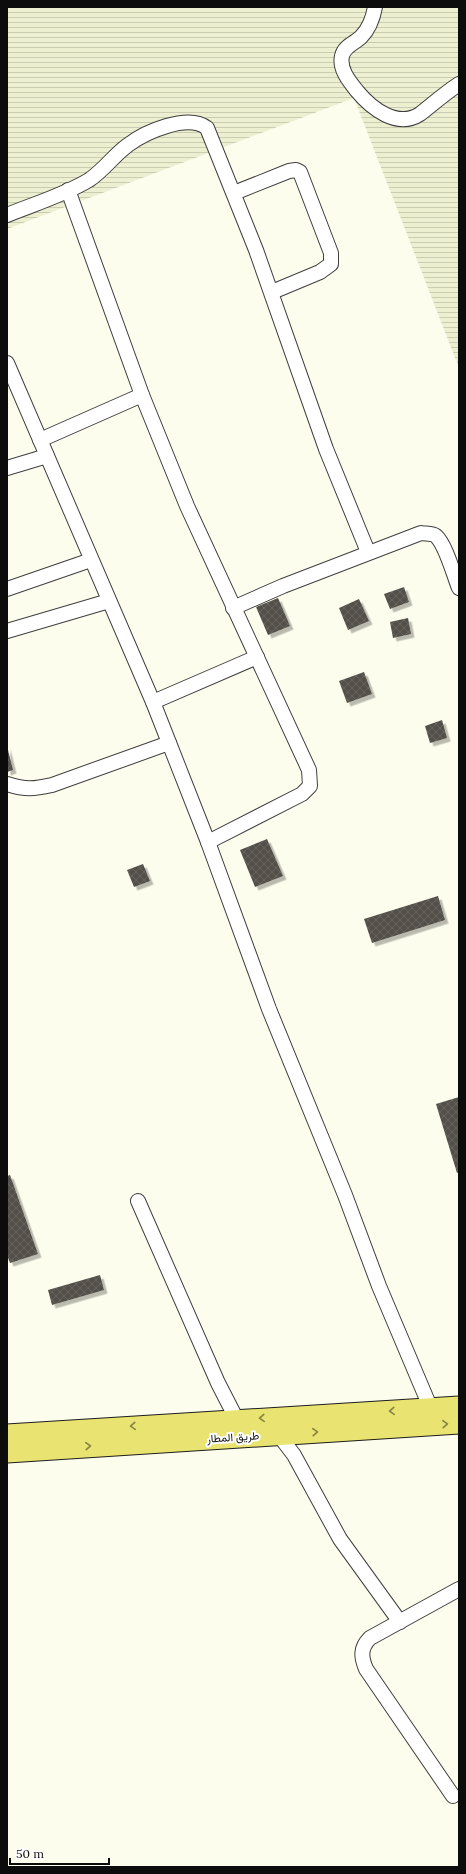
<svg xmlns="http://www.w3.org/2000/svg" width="466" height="1874" font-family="Lora,Vazirmatn,serif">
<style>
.farmland{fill:url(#farmland-rules)}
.building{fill:url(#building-cross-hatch);filter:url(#shadow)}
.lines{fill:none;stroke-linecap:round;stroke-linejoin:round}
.street-casing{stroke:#3f3f3f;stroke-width:16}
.primary-casing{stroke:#1d1d1d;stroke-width:23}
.street{stroke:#fff;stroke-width:14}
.primary{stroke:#e9e371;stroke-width:21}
.oneway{stroke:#868244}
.labels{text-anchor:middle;stroke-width:4;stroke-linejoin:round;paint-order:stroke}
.street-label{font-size:11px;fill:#0c0c0c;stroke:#fff}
</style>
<defs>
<pattern id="farmland-rules" width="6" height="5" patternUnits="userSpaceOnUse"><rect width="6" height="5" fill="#edf0d0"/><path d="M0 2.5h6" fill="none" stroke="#cacdb1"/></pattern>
<pattern id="building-cross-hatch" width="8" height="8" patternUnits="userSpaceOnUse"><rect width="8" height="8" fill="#534f4a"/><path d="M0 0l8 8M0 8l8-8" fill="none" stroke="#676460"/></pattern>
<filter id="shadow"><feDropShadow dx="3.5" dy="3.5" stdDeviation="0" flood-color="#0004"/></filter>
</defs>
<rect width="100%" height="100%" fill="#fdfded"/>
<!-- farmland -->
<polygon class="farmland" points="7,7 459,7 459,368 354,98 7,229"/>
<!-- building -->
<g class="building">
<polygon points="404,587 409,602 390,609 384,594"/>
<polygon points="278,598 290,626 268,635 256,607"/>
<polygon points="359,599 369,621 348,630 339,608"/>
<polygon points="408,618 411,634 393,638 390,622"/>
<polygon points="364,672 372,694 347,703 339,681"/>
<polygon points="442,720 447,738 430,743 425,726"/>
<polygon points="7,746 13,770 7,772"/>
<polygon points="267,839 283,876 255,887 240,850"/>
<polygon points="143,864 150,881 134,887 127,870"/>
<polygon points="438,896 445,920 372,943 364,919"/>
<polygon points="459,1097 459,1172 457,1173 436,1104"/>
<polygon points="10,1175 38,1254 10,1263 7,1255 7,1176"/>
<polygon points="100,1275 104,1290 52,1305 48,1290"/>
</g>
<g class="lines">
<defs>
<g id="street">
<path d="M 375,7 C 373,18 369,29 361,37 C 355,43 344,46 342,56 C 339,69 349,81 357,91 C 371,108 397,129 420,114 C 433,104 445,93 459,84"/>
<polyline points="68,190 142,395 187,506 309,770 310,786 302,794 208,842"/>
<polyline points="234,193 289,171 296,170 300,172 331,253 331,264 320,272 272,292"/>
<path d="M 7,215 C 34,204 64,195 89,180 C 104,170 114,155 128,145 C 145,132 188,113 207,128 L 256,250 L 326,449 L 368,552"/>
<polyline points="7,363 153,702 208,842 269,1009 345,1195 379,1286 431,1409"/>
<polyline points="40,440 142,395"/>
<polyline points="7,468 47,456"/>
<polyline points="7,589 91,560"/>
<path d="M 233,608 L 283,586 L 421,533 C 426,534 432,533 436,536 C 446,545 454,576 459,588"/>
<polyline points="7,631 109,601"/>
<polyline points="153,702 257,657"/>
<path d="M 7,784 C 26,790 34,789 52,785 L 169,743"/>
<polyline points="138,1201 218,1383 237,1420"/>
<polyline points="278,1434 294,1455 340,1539 400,1622"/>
<path d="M 453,1796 L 366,1669 C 361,1657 360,1648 370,1638 L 459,1589"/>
</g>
<g id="primary">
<polyline points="7,1435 459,1407"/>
<polyline points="7,1452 459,1423"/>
</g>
</defs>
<!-- street casing -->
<use href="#street" class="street-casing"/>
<!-- primary casing -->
<use href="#primary" class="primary-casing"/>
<!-- street -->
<use href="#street" class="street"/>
<!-- primary -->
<use href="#primary" class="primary"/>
</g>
<!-- one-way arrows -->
<defs><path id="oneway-chevron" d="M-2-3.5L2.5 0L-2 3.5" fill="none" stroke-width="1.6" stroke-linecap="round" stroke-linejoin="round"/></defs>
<g class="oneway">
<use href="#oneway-chevron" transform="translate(392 1411) rotate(177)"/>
<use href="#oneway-chevron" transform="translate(262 1418) rotate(177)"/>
<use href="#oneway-chevron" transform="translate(445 1424) rotate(-3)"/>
<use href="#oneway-chevron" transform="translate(133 1426) rotate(176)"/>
<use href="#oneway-chevron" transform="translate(315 1432) rotate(-4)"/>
<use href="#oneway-chevron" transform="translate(88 1446) rotate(-4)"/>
</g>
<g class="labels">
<!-- street labels -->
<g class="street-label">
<text transform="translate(233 1437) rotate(-4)" y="4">طريق المطار</text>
</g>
</g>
<!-- border -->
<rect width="466" height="1874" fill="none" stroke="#0c0c0c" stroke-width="16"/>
<!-- scale -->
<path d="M10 1858v6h99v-6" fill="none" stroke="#0c0c0c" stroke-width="2"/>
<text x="16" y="1858" font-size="12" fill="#0c0c0c" stroke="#ffffff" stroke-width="3" paint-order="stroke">50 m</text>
</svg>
